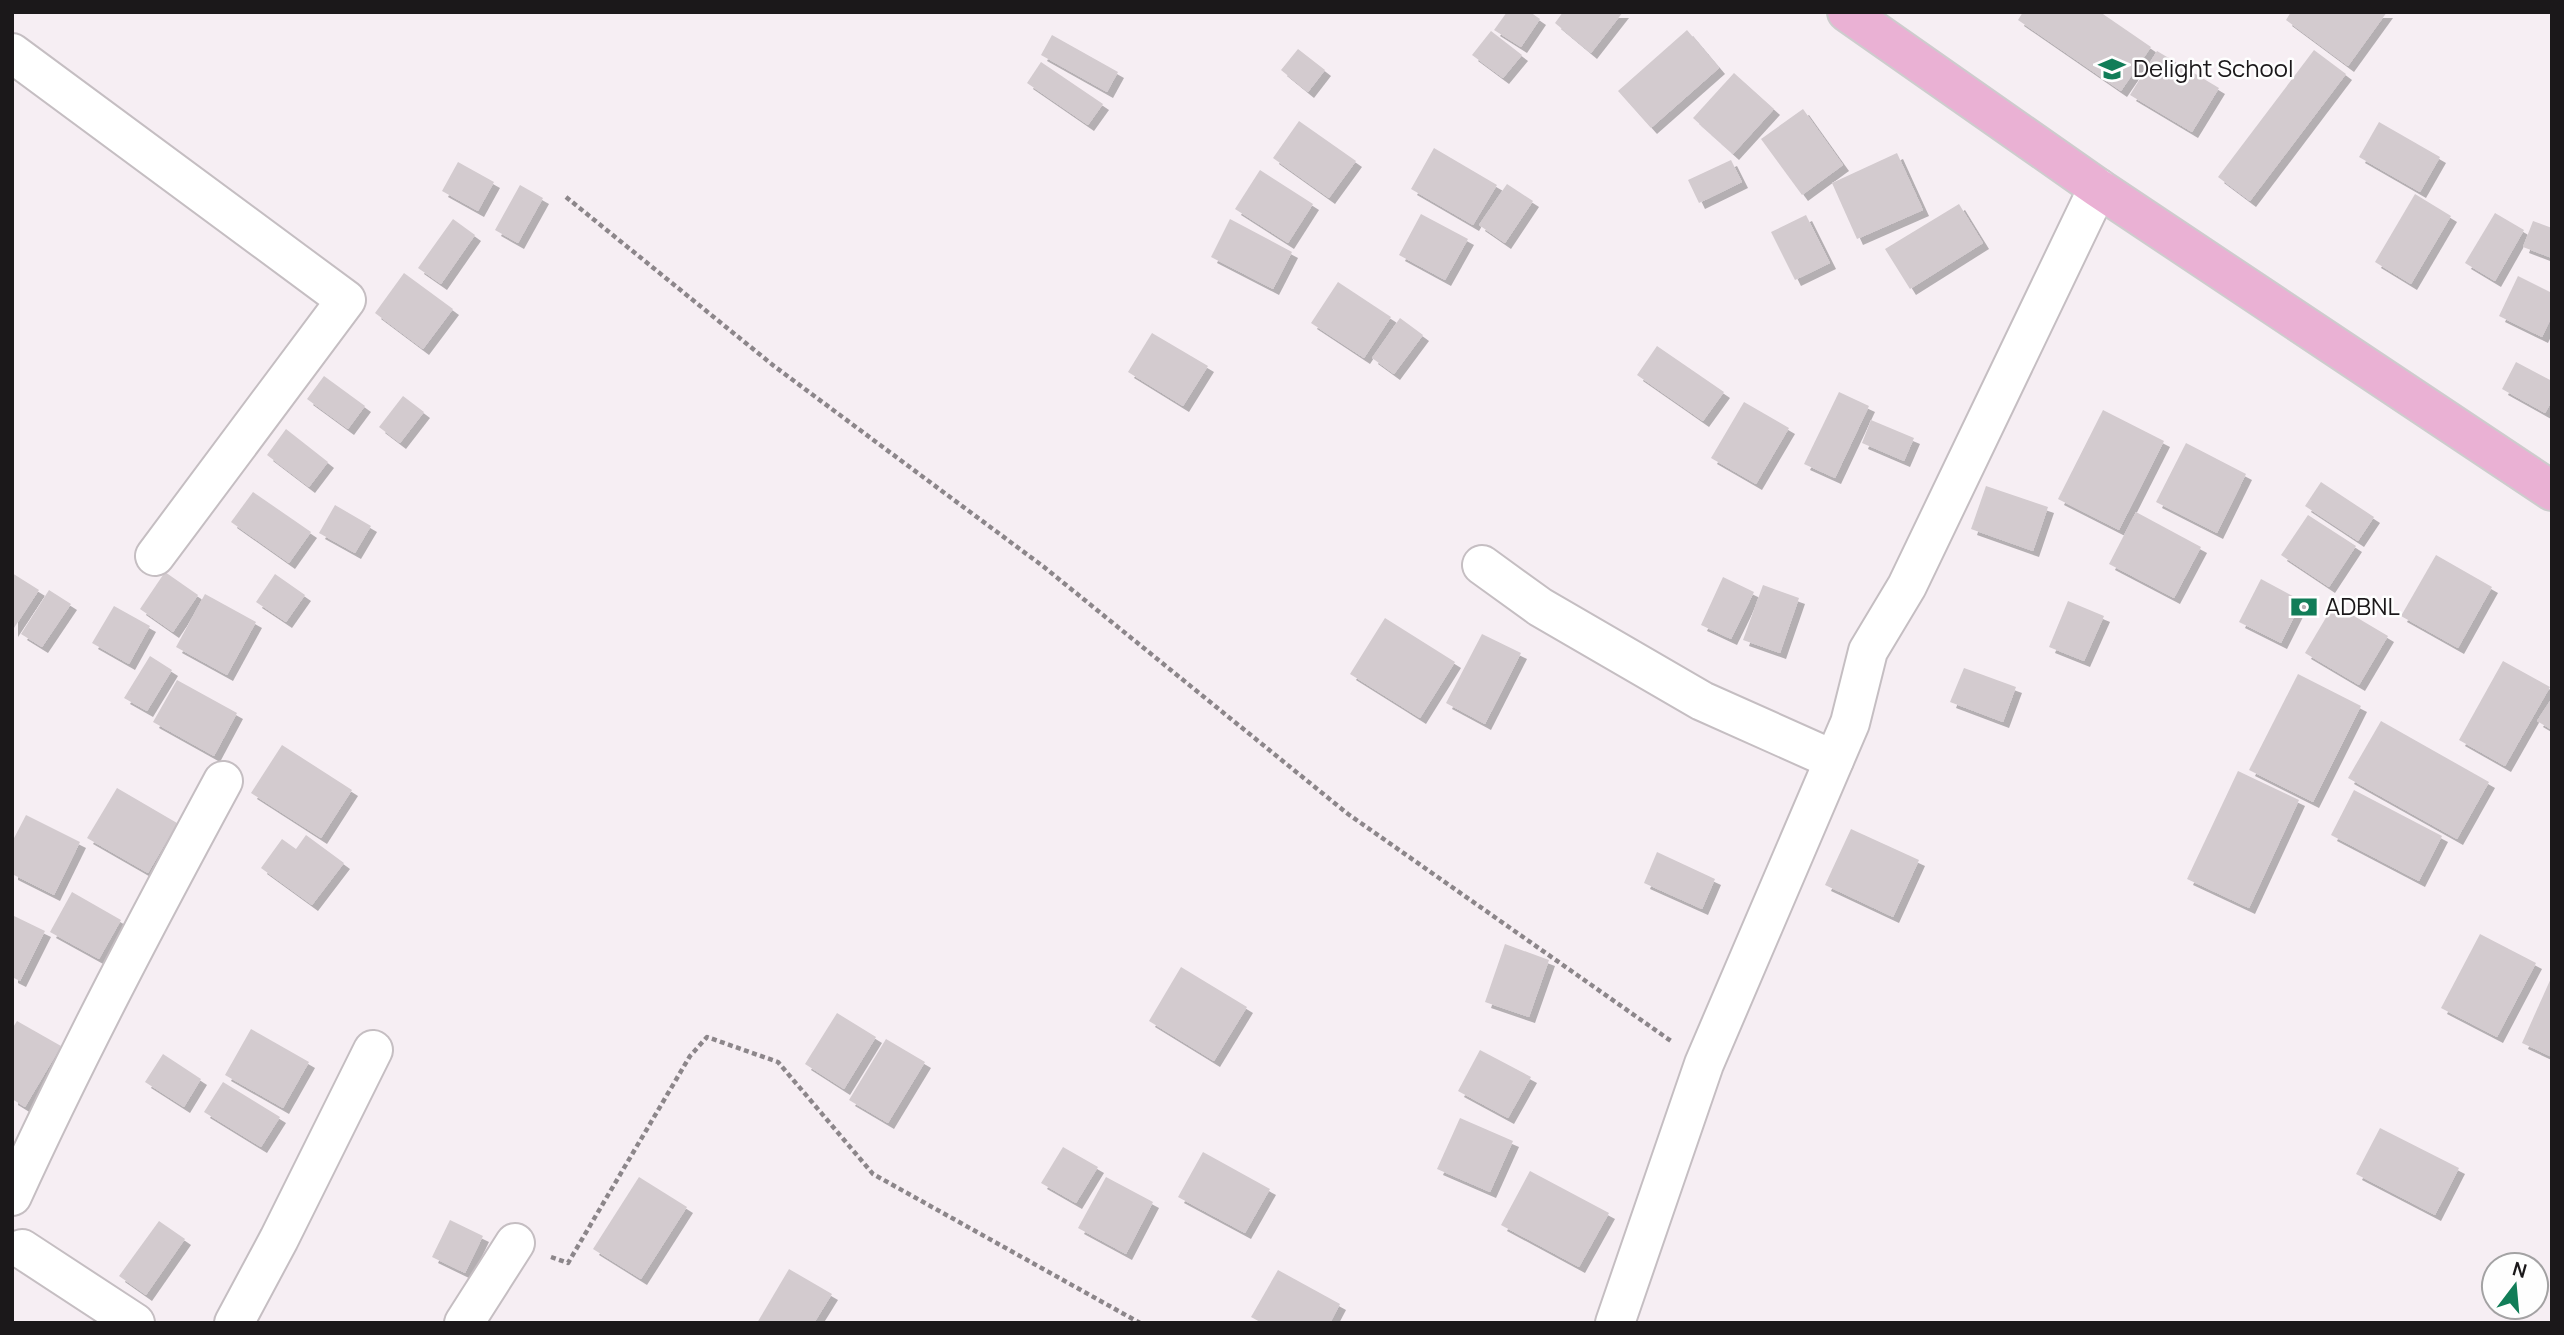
<svg xmlns="http://www.w3.org/2000/svg" width="2564" height="1335" font-family="Manrope,sans-serif">
<style>
.building{fill:#d3cbcf;filter:url(#shadow)}
.lines{fill:none;stroke-linecap:round;stroke-linejoin:round}
.street-casing{stroke:#c5bec2;stroke-width:42}
.primary-casing{stroke:#cdcccd;stroke-width:42}
.path{stroke:#8c868a;stroke-width:4.5;stroke-dasharray:5 3.5;stroke-linecap:butt}
.street{stroke:#fff;stroke-width:38}
.primary{stroke:#eab1d4;stroke-width:38}
.labels{text-anchor:middle;stroke-width:5;stroke-linejoin:round;paint-order:stroke}
.poi-label{font-size:24px;fill:#1b181a;stroke:#fefefe;text-anchor:start}
</style>
<defs>
<filter id="shadow"><feDropShadow dx="6" dy="6" stdDeviation="0" flood-color="#0004"/></filter>
</defs>
<rect width="100%" height="100%" fill="#f6eef3"/>
<!-- building -->
<g class="building">
<polygon points="1507,12 1530,12 1540,19 1521,47 1494,30"/>
<polygon points="1563,12 1623,12 1591,53 1555,23"/>
<polygon points="2023,12 2100,12 2151,47 2121,91 2018,20"/>
<polygon points="2291,12 2387,12 2348,66 2286,20"/>
<polygon points="1687,30 1719,68 1651,128 1618,91"/>
<polygon points="1491,31 1522,55 1503,78 1472,55"/>
<polygon points="1052,35 1118,72 1107,92 1041,55"/>
<polygon points="1298,49 1325,70 1308,92 1281,70"/>
<polygon points="2314,50 2346,74 2250,201 2218,177"/>
<polygon points="2157,51 2219,88 2192,132 2130,95"/>
<polygon points="1041,62 1103,104 1088,125 1027,83"/>
<polygon points="1734,73 1774,109 1733,154 1693,118"/>
<polygon points="1803,109 1843,165 1802,195 1761,139"/>
<polygon points="1299,121 1356,161 1329,198 1273,158"/>
<polygon points="2379,122 2440,157 2420,192 2359,157"/>
<polygon points="1434,148 1497,185 1473,225 1411,189"/>
<polygon points="1897,153 1923,210 1857,239 1832,183"/>
<polygon points="1731,160 1742,182 1699,203 1688,180"/>
<polygon points="458,162 494,182 478,211 442,191"/>
<polygon points="1260,170 1313,204 1288,243 1235,209"/>
<polygon points="1507,184 1533,201 1505,243 1479,225"/>
<polygon points="520,185 543,198 518,243 495,230"/>
<polygon points="2415,194 2451,216 2411,284 2375,262"/>
<polygon points="1959,204 1983,243 1910,289 1885,249"/>
<polygon points="2495,213 2524,230 2495,281 2465,263"/>
<polygon points="1421,214 1468,239 1445,280 1399,255"/>
<polygon points="1806,215 1830,263 1795,280 1771,232"/>
<polygon points="453,219 475,235 441,284 418,268"/>
<polygon points="1230,219 1292,252 1273,289 1211,257"/>
<polygon points="2533,221 2552,228 2552,258 2523,247"/>
<polygon points="404,273 453,309 423,349 375,313"/>
<polygon points="2518,276 2552,293 2552,316 2542,337 2499,316"/>
<polygon points="1338,282 1391,317 1364,358 1311,323"/>
<polygon points="1400,318 1423,335 1394,374 1372,358"/>
<polygon points="1152,333 1208,366 1183,406 1128,372"/>
<polygon points="1657,346 1724,392 1703,421 1637,375"/>
<polygon points="2516,362 2552,381 2552,401 2545,413 2502,389"/>
<polygon points="324,376 365,406 348,429 307,399"/>
<polygon points="1839,392 1869,406 1835,478 1804,464"/>
<polygon points="403,396 424,412 400,443 379,427"/>
<polygon points="1744,402 1789,428 1756,484 1711,458"/>
<polygon points="2103,410 2164,441 2119,530 2058,499"/>
<polygon points="1871,420 1914,438 1904,461 1862,443"/>
<polygon points="286,429 328,462 309,487 267,455"/>
<polygon points="2186,443 2246,474 2217,533 2156,502"/>
<polygon points="2321,482 2374,517 2358,541 2305,506"/>
<polygon points="1986,486 2048,507 2033,551 1971,529"/>
<polygon points="253,492 311,532 289,563 231,522"/>
<polygon points="335,505 371,526 355,553 319,533"/>
<polygon points="2136,512 2201,547 2174,598 2109,564"/>
<polygon points="2308,515 2356,546 2329,587 2281,555"/>
<polygon points="2436,555 2492,587 2458,648 2401,616"/>
<polygon points="165,572 198,595 173,632 140,609"/>
<polygon points="12,573 39,590 12,631"/>
<polygon points="275,574 305,595 286,622 256,602"/>
<polygon points="1723,577 1754,592 1731,639 1701,625"/>
<polygon points="2261,579 2302,601 2281,643 2239,622"/>
<polygon points="1763,585 1799,598 1780,653 1743,640"/>
<polygon points="49,590 71,604 42,647 21,634"/>
<polygon points="205,594 256,622 227,675 176,647"/>
<polygon points="2068,601 2104,616 2084,661 2049,647"/>
<polygon points="2334,604 2388,636 2359,685 2305,653"/>
<polygon points="114,606 150,626 129,664 92,643"/>
<polygon points="1385,618 1455,662 1420,718 1350,674"/>
<polygon points="1482,634 1521,653 1485,724 1446,703"/>
<polygon points="150,656 172,670 147,711 124,698"/>
<polygon points="2503,661 2550,687 2505,766 2459,740"/>
<polygon points="1964,668 2016,687 2003,722 1950,702"/>
<polygon points="2298,674 2361,706 2313,802 2249,770"/>
<polygon points="177,680 237,713 214,756 153,722"/>
<polygon points="2552,698 2552,730 2537,721"/>
<polygon points="2381,721 2489,782 2457,839 2348,778"/>
<polygon points="282,745 352,790 321,838 251,793"/>
<polygon points="2238,771 2299,800 2249,908 2187,879"/>
<polygon points="117,788 177,823 148,873 87,838"/>
<polygon points="2354,790 2442,836 2419,881 2331,835"/>
<polygon points="26,815 80,842 54,895 12,874 12,842"/>
<polygon points="1851,829 1919,860 1893,917 1825,885"/>
<polygon points="306,835 344,863 312,905 261,868 282,839 296,849"/>
<polygon points="1657,852 1715,879 1702,909 1644,883"/>
<polygon points="72,892 121,920 99,959 50,932"/>
<polygon points="12,915 45,931 20,981 12,977"/>
<polygon points="2480,934 2536,963 2497,1037 2441,1008"/>
<polygon points="1505,944 1549,960 1529,1017 1485,1002"/>
<polygon points="1181,967 1247,1007 1214,1061 1149,1021"/>
<polygon points="2552,976 2552,1057 2522,1043"/>
<polygon points="837,1013 876,1037 844,1089 805,1064"/>
<polygon points="17,1021 61,1046 25,1107 12,1099 12,1029"/>
<polygon points="251,1029 309,1062 283,1108 225,1075"/>
<polygon points="886,1039 925,1062 888,1123 849,1100"/>
<polygon points="1480,1050 1531,1077 1508,1118 1458,1091"/>
<polygon points="163,1054 201,1079 184,1107 145,1082"/>
<polygon points="223,1082 280,1117 261,1147 204,1112"/>
<polygon points="1460,1118 1513,1141 1490,1192 1437,1169"/>
<polygon points="2380,1128 2459,1168 2435,1215 2356,1174"/>
<polygon points="1063,1147 1098,1167 1076,1203 1041,1183"/>
<polygon points="1203,1152 1270,1189 1245,1233 1178,1197"/>
<polygon points="1530,1171 1609,1213 1579,1267 1501,1225"/>
<polygon points="639,1177 687,1207 641,1279 593,1249"/>
<polygon points="1106,1177 1153,1202 1126,1254 1078,1228"/>
<polygon points="450,1220 483,1236 465,1273 432,1257"/>
<polygon points="159,1221 185,1239 146,1295 119,1276"/>
<polygon points="789,1269 832,1294 814,1323 757,1323"/>
<polygon points="1278,1270 1340,1304 1330,1323 1262,1323 1251,1317"/>
</g>
<g class="lines">
<defs>
<g id="street">
<polyline points="12,53 346,300 155,556"/>
<polyline points="1482,565 1540,607 1702,701 1834,760"/>
<path d="M 12,1196 C 77,1054 149,918 223,781"/>
<polyline points="22,1249 135,1323"/>
<polyline points="234,1323 279,1239 373,1050"/>
<polyline points="464,1323 515,1243"/>
<polyline points="1615,1323 1704,1064 1850,723 1868,651 1907,586 2098,188"/>
</g>
<polyline id="primary" points="1847,12 2098,188 2552,491"/>
</defs>
<!-- street casing -->
<use href="#street" class="street-casing"/>
<!-- primary casing -->
<use href="#primary" class="primary-casing"/>
<!-- path -->
<g class="path">
<polyline points="566,197 774,366 1044,567 1348,814 1671,1041"/>
<polyline points="551,1257 568,1263 690,1056 707,1037 778,1062 873,1174 1140,1323"/>
</g>
<!-- street -->
<use href="#street" class="street"/>
<!-- primary -->
<use href="#primary" class="primary"/>
</g>
<!-- icons -->
<defs>
<symbol id="school-bare" viewBox="-9 -9 18 18"><path d="M0-5L7-2L0 1L-7-2ZM-4 1L0 2.5L4 1V4Q0 6-4 4Z" fill="#117d58" stroke="#fefefe" stroke-width="2.5" paint-order="stroke"/></symbol>
<symbol id="bank-bare" viewBox="-9 -9 18 18"><path d="M-6-4H6V4H-6ZM0-2.3a2.3 2.3 0 1 0 0 4.6a2.3 2.3 0 1 0 0-4.6Z" fill="#117d58" stroke="#fefefe" stroke-width="2.5" paint-order="stroke"/></symbol>
</defs>
<g fill-rule="evenodd">
<use href="#school-bare" x="2093" y="50" width="38" height="38"/>
<use href="#bank-bare" x="2285" y="588" width="38" height="38"/>
</g>
<g class="labels">
<!-- poi labels -->
<g class="poi-label">
<text x="2133" y="77">Delight School</text>
<text x="2325" y="615">ADBNL</text>
</g>
</g>
<!-- border -->
<rect width="2564" height="1335" fill="none" stroke="#1b181a" stroke-width="28"/>
<!-- north arrow -->
<g transform="translate(2515 1286) rotate(16)"><circle r="33" fill="#fefefe" stroke="#a3a2a3" stroke-width="2"/>
<path d="M0-5L12 26L0 18L-12 26Z" fill="#117d58"/>
<text y="-10" font-size="19" font-weight="bold" text-anchor="middle" fill="#1b181a">N</text>
</g>
</svg>
